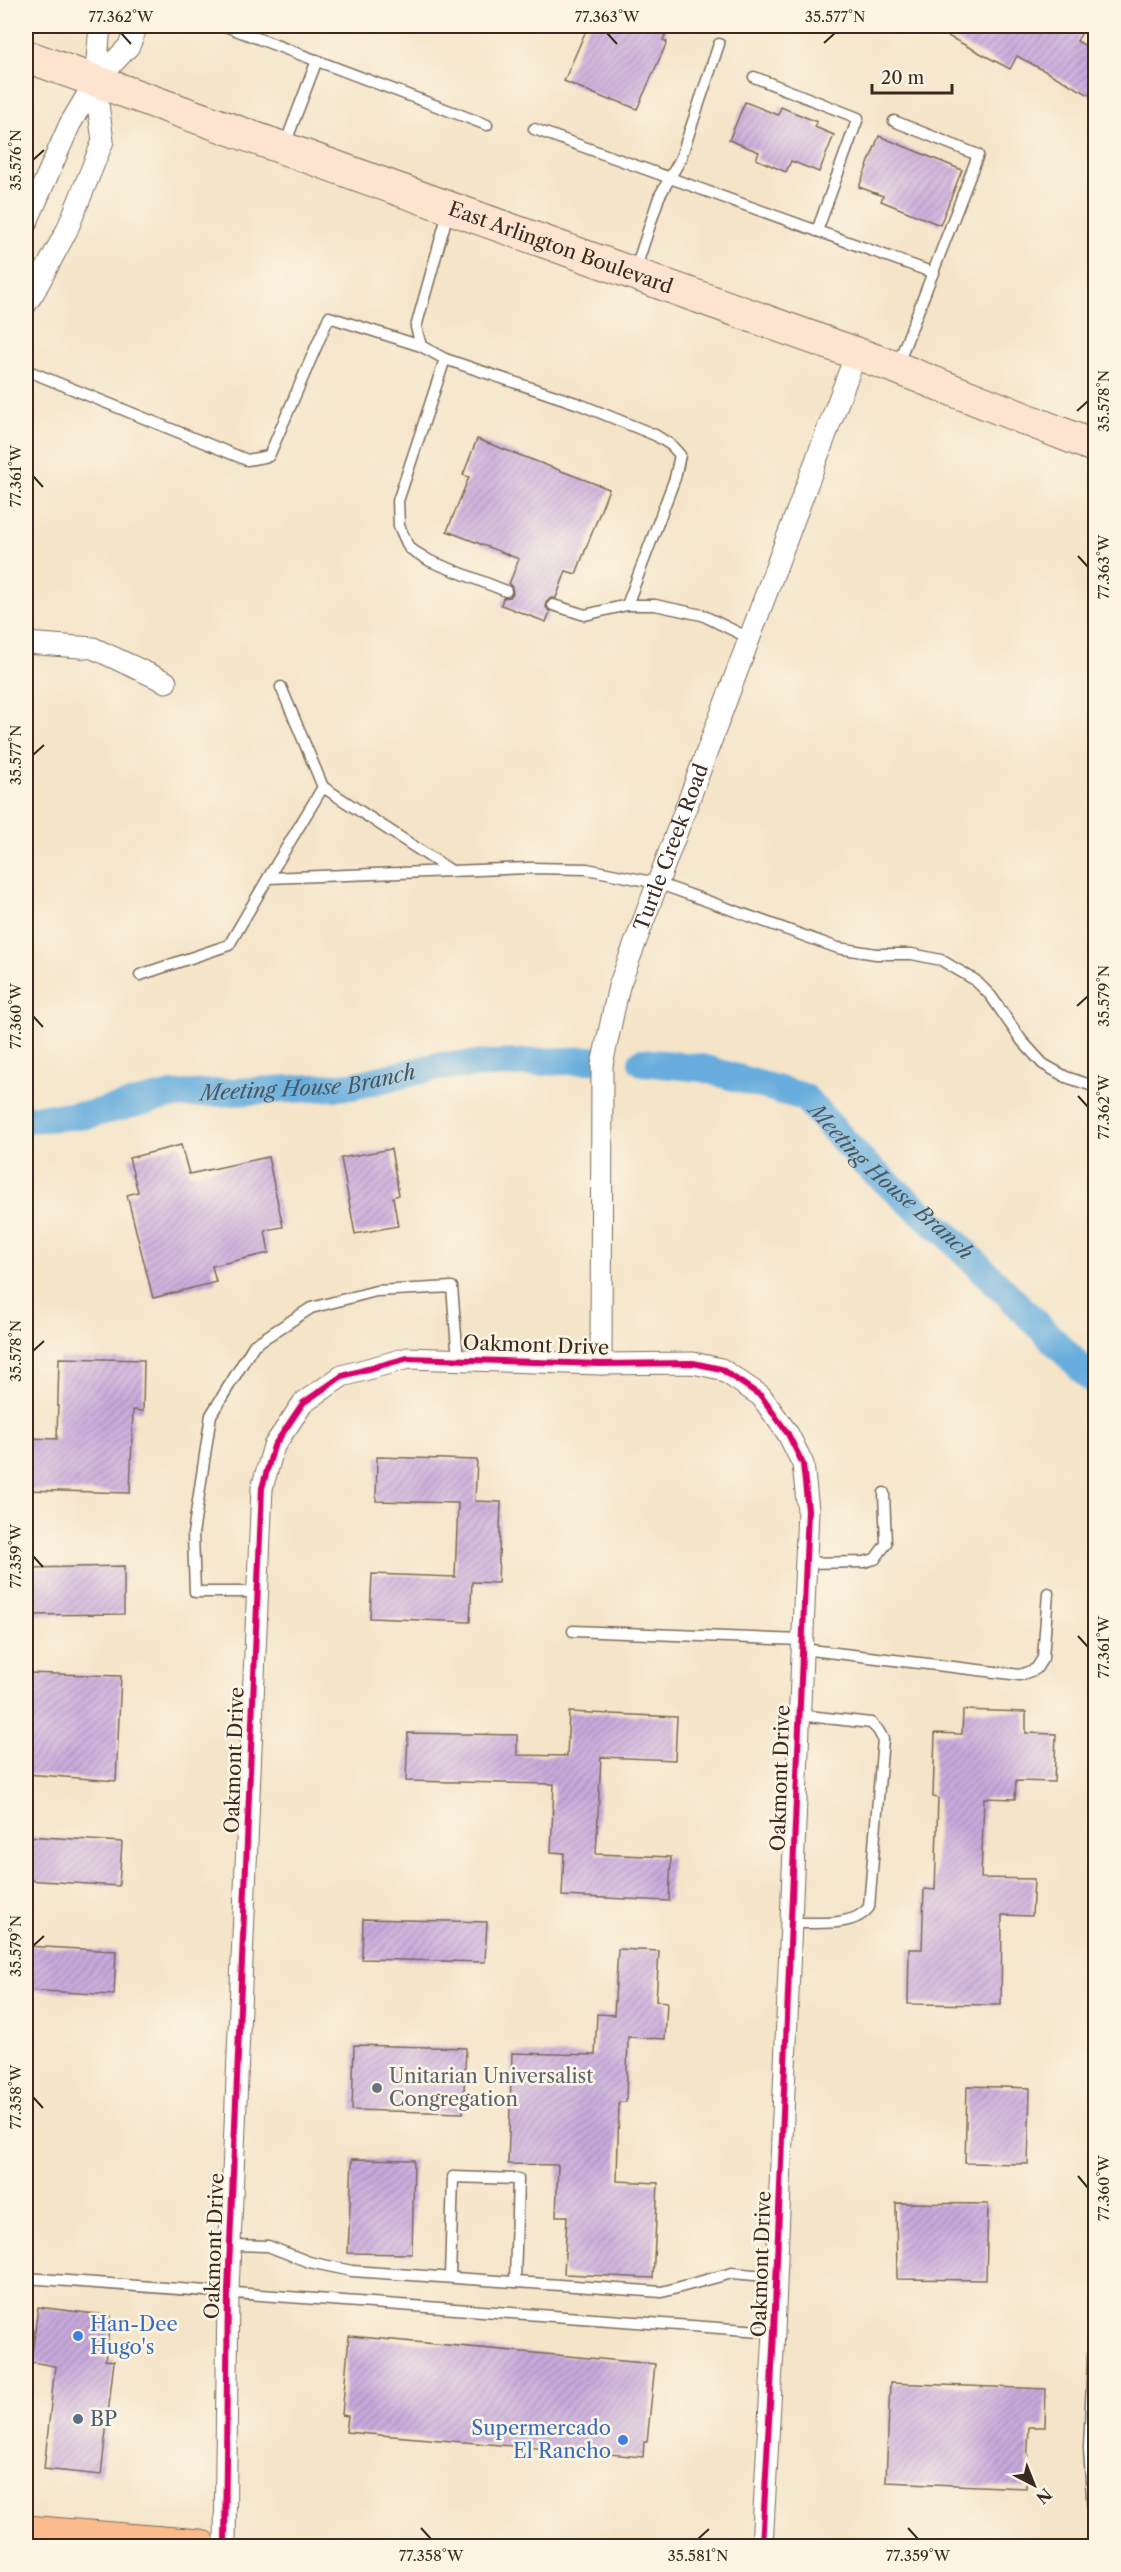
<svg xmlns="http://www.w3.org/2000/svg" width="1121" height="2572" font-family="'Libre Caslon Text',serif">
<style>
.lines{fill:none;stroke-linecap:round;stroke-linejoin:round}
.canal{stroke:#67addd;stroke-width:28}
.building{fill:url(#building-hatch)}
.service-casing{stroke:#7c6b5a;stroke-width:13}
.minor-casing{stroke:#7c6b5a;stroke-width:23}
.secondary-casing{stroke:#7c6b5a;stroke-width:34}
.primary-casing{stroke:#7c6b5a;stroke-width:35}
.service{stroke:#fff;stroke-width:10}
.minor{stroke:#fff;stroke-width:21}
.secondary{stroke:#fde4d1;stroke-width:32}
.primary{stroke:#fbbb8d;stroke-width:33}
.cycleway-casing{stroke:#fcf5e5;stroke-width:10}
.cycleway{stroke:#d6006c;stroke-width:6}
.ticks{fill:none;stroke:#3b2a1e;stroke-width:2}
.worship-dot{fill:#6b7280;stroke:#fcf5e5;stroke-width:2}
.shop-dot{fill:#3f7fe0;stroke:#fcf5e5;stroke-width:2}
.service-dot{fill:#5c6f8a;stroke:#fcf5e5;stroke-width:2}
.labels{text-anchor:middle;stroke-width:5;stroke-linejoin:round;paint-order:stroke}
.street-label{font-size:20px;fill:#3b2a1e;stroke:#fcf5e5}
.worship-label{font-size:20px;fill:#5b616d;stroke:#fcf5e5;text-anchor:start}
.shop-label{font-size:20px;fill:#366cbe;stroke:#fcf5e5;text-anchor:start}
.service-label{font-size:20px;fill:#4e5e75;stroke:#fcf5e5;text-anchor:start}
.water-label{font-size:21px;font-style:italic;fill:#4a5861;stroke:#fcf5e5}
.neatline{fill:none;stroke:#3b2a1e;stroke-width:2}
.ticks-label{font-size:15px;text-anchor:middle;fill:#3b2a1e}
</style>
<defs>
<pattern id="building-hatch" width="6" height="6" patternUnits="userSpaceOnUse" patternTransform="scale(1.5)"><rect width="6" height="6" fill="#c8abdd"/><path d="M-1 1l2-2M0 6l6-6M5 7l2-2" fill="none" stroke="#a48bb3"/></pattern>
</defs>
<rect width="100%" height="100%" fill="#fcf5e5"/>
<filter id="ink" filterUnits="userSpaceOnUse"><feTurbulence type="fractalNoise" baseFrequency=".0167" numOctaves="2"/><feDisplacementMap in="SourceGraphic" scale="12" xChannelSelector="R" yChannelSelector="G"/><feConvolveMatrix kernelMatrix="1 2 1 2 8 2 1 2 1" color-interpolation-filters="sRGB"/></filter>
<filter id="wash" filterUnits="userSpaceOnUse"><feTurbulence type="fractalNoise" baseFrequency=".008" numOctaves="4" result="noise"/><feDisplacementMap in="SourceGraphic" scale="24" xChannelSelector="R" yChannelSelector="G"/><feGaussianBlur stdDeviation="1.35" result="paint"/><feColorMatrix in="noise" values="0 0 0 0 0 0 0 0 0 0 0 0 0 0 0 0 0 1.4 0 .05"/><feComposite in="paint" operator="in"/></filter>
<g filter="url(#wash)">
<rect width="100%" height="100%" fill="#f4e4c8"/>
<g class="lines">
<!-- canal -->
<g class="canal">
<path id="s1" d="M 642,1062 L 702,1068 L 804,1097 L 865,1164 L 950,1237 L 1096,1383"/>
<path id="s2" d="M 26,1119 L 87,1115 L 171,1095 L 352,1086 L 439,1066 L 591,1060"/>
</g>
</g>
<g id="blocks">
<!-- building -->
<g class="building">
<polygon points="588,26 669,26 663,40 667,42 637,109 612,99 611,101 564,81"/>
<polygon points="929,26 1069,26 1082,32 1077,41 1095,51 1095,98 1017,56 1010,69"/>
<polygon points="745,102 778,115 781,107 817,122 815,127 834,135 819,172 791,161 786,172 756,159 759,152 729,140"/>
<polygon points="879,136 962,170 940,225 881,201 883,196 859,187"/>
<polygon points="477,439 609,489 576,574 566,571 556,598 551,598 546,602 546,607 550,612 546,622 501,605 503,598 510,597 513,593 512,587 509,584 519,559 447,531 469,477 463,475"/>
<polygon points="181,1145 189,1174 268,1157 283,1227 265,1230 269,1253 212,1266 216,1282 153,1298 127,1195 138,1192 129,1158"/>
<polygon points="391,1149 399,1195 393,1197 398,1226 355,1234 341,1158"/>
<polygon points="59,1358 144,1360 143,1411 133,1410 130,1493 26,1490 26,1438 57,1439"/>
<polygon points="377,1457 477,1460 475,1501 501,1502 498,1583 472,1582 470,1622 370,1618 372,1574 455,1577 458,1503 376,1501"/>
<polygon points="124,1566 124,1614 26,1615 26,1568"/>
<polygon points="26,1673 121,1676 116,1781 26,1774"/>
<polygon points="963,1710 1026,1712 1026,1733 1056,1734 1054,1782 1016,1781 1015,1799 984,1798 981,1878 1034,1879 1032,1916 1002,1915 1001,2005 908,2004 909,1949 922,1949 924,1889 935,1890 938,1798 933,1797 935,1733 962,1734"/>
<polygon points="569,1712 677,1717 675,1760 601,1757 596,1854 671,1857 669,1901 562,1896 564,1853 551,1852 554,1784 406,1781 408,1733 517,1735 517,1755 567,1756"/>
<polygon points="26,1836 122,1842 119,1886 26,1880"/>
<polygon points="363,1919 487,1922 485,1962 362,1959"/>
<polygon points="26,1946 116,1951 114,1995 26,1990"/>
<polygon points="618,1949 659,1951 656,2001 667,2002 665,2039 628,2037 626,2102 619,2102 617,2181 658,2183 653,2278 564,2274 567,2216 556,2216 558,2165 508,2164 512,2053 595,2055 597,2014 614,2015"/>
<polygon points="354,2045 466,2048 463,2113 352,2110"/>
<polygon points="967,2086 1030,2088 1028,2164 965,2163"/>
<polygon points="352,2159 414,2160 412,2254 348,2253"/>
<polygon points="896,2203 988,2204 986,2280 897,2279"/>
<polygon points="38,2307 111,2316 105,2360 114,2361 101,2475 44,2469 55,2366 31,2362"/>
<polygon points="349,2336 655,2364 647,2442 644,2442 643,2457 346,2432 348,2416 342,2415"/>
<polygon points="890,2383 1046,2389 1045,2427 1029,2427 1026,2488 886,2482"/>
</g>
</g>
</g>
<g filter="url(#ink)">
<use href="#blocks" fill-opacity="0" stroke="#7c6b5a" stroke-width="1.5"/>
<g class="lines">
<defs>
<g id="service">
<polyline points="225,26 487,125"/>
<polyline points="754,77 858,118 817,231"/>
<polyline points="894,121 978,155 897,366"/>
<polyline points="534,129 934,273"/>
<polyline points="284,147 317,60"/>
<polyline points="449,209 416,327 421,346 445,359 579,404 655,435 671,445 680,455 675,478 627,605 655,605 702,615 749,638"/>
<polyline points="635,271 659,197 680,160 719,44"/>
<polyline points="445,359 398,501 399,526 409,548 430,561 506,591"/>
<polyline points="26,370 247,460 269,456 329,317 421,346"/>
<polyline points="553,605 585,615 627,605"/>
<polyline points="281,687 323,787"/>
<polyline points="450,870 323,787 268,878 530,868 587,869 657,883 838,948 876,954 912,954 941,960 975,980 991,996 1022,1041 1043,1064 1066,1077 1096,1087"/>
<polyline points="140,975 229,945 268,878"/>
<polyline points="805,1563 864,1562 875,1559 886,1544 884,1493"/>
<polyline points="258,1592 195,1592 193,1534 211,1415 254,1345 311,1308 376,1291 452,1287 458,1360"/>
<polyline points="573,1631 802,1640"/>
<polyline points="802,1649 1020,1675 1036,1669 1043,1658 1048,1593"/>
<path d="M 791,1923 C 815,1922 854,1928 869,1907 L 883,1739 L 878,1730 L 871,1723 L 799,1715"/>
<polyline points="230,2245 268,2246 309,2262 352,2271 662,2292 732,2273 777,2277"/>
<polyline points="450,2277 453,2177 518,2179 515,2282"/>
<polyline points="26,2278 774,2332"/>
<polyline points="1095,2546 1089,2448 1096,2294"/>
</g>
<g id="minor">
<polyline points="26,224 70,124 95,82 129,46 137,26"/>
<polyline points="26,304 34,292 67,230 103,141 95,82 100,26"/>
<polyline points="26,643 93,648 166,682"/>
<path id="s3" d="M 601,1364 L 602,1065 L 619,986 L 856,354"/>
<polyline points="225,2546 228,2291 262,1488 274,1446 303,1403 342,1376 408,1358 601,1364 693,1363 721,1369 761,1396 788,1434 803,1464 808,1510 774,2332 762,2546"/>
</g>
<g id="secondary">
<path id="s4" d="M 26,56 L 897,368 L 1096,447"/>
</g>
<polyline id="primary" points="26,2532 200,2546"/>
</defs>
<!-- service casing -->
<use href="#service" class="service-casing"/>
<!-- minor casing -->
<use href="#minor" class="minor-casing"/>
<!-- secondary casing -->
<use href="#secondary" class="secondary-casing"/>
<!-- primary casing -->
<use href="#primary" class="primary-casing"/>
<!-- service -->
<use href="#service" class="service"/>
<!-- minor -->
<use href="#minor" class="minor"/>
<!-- secondary -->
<use href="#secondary" class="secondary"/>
<!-- primary -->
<use href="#primary" class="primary"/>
<defs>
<polyline id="cycleway" points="225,2546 228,2291 262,1488 274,1446 303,1403 342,1376 408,1358 601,1364 693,1363 721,1369 761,1396 788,1434 803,1464 808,1510 774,2332 762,2546"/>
</defs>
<!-- cycleway casing -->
<use href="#cycleway" class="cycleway-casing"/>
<!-- cycleway -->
<use href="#cycleway" class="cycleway"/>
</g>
</g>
<!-- ticks -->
<path class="ticks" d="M 121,33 L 131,44M 607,33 L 617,44M 824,43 L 835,33M 33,160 L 44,150M 1077,411 L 1088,401M 33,476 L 43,487M 1078,556 L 1088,567M 33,755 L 44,745M 1077,1006 L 1088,996M 33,1016 L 43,1027M 1078,1096 L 1088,1107M 33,1351 L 44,1341M 33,1556 L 43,1567M 1078,1636 L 1088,1647M 33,1946 L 44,1936M 33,2097 L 43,2108M 1078,2176 L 1088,2188M 421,2528 L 431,2539M 908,2528 L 918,2539M 698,2539 L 709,2529"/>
<!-- markers -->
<circle class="worship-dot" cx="377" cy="2088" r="6"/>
<g class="shop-dot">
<circle cx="78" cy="2336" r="6"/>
<circle cx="623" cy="2440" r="6"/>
</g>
<circle class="service-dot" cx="78" cy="2419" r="6"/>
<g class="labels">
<!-- street labels -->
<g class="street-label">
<text dy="7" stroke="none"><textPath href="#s4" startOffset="568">East Arlington Boulevard</textPath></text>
<text dy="7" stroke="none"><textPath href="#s3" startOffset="528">Turtle Creek Road</textPath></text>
<text transform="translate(536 1345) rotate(2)" y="7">Oakmont Drive</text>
<text transform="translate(234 1760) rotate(-88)" y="7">Oakmont Drive</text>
<text transform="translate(780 1778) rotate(-88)" y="7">Oakmont Drive</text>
<text transform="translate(214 2246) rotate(-88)" y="7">Oakmont Drive</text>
<text transform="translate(761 2264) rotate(-88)" y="7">Oakmont Drive</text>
</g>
<!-- worship labels -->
<g class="worship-label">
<text x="389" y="2083">Unitarian Universalist<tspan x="389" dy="23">Congregation</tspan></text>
</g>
<!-- shop labels -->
<g class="shop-label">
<text x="90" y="2331">Han-Dee<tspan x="90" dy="23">Hugo's</tspan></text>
<text x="611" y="2435" text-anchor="end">Supermercado<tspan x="611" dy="23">El Rancho</tspan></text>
</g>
<!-- service labels -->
<g class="service-label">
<text x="90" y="2426">BP</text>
</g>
<!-- water labels -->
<g class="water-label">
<text dy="7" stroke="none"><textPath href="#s2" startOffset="285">Meeting House Branch</textPath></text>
<text dy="7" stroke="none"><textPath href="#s1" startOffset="288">Meeting House Branch</textPath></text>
</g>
</g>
<!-- margin -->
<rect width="1121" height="2572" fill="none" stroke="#fcf5e5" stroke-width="66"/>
<!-- north arrow -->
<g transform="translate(1034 2485) rotate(138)" stroke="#fcf5e5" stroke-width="4.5" paint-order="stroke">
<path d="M0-4.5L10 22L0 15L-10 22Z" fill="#3b2a1e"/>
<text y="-9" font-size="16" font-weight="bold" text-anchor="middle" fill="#3b2a1e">N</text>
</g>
<!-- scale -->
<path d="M872 84v9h80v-9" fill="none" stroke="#3b2a1e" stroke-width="3"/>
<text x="881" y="84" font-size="18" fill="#3b2a1e" stroke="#fcf5e5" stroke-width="4.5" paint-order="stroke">20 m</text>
<rect x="33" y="33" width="1055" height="2506" class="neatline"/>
<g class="ticks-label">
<text x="121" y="22">77.362°W</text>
<text x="607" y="22">77.363°W</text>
<text x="835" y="22">35.577°N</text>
<text transform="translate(16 160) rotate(-90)" y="5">35.576°N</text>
<text transform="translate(1104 401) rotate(-90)" y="5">35.578°N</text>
<text transform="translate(16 476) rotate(-90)" y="5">77.361°W</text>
<text transform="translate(1104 567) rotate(-90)" y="5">77.363°W</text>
<text transform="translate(16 755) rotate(-90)" y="5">35.577°N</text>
<text transform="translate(1104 996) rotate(-90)" y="5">35.579°N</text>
<text transform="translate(16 1016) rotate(-90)" y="5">77.360°W</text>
<text transform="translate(1104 1107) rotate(-90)" y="5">77.362°W</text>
<text transform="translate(16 1351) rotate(-90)" y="5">35.578°N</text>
<text transform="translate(16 1556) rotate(-90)" y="5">77.359°W</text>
<text transform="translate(1104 1647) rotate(-90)" y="5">77.361°W</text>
<text transform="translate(16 1946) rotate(-90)" y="5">35.579°N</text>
<text transform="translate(16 2097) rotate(-90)" y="5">77.358°W</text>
<text transform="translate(1104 2188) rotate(-90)" y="5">77.360°W</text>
<text x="431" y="2561">77.358°W</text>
<text x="698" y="2561">35.581°N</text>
<text x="918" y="2561">77.359°W</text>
</g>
</svg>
